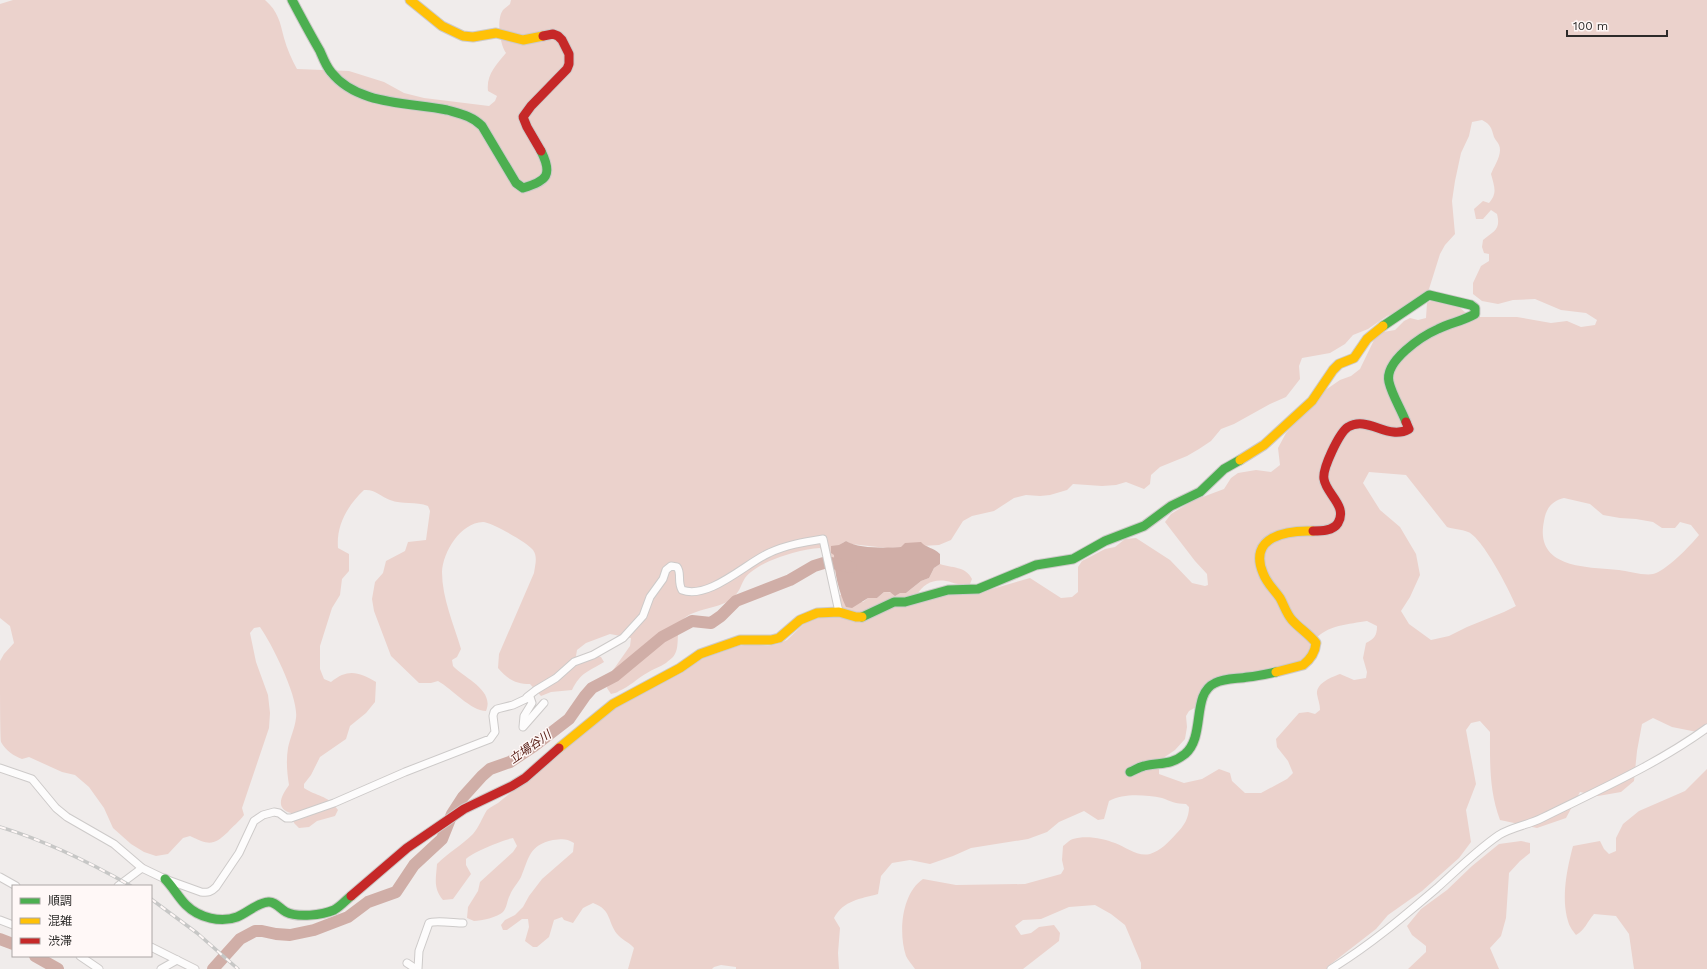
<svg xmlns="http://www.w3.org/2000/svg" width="1707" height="969" font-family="'Work Sans','Noto Sans JP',sans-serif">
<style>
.green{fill:#ebd2cc;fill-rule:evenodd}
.water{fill:#d0aea7}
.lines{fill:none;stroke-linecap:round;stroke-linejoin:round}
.river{stroke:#d0aea7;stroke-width:12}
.street-casing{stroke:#cdcac9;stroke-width:9}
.fast-casing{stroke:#cdcac9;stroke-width:11}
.slow-casing{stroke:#cdcac9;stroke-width:11}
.jam-casing{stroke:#cdcac9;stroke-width:11}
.street{stroke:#fdfcfc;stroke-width:7}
.fast{stroke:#4caf50;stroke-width:9}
.slow{stroke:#ffc107;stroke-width:9}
.jam{stroke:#c62828;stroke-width:9}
.rail-casing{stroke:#c7c7c6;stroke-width:3.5}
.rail{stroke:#fff8f7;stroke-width:2;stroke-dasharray:6;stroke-linecap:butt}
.labels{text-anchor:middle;stroke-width:3;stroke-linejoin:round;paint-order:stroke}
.water-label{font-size:12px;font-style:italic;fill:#541910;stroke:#fff8f7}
</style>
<rect width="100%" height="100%" fill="#f0eceb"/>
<!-- green -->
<g class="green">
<path d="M 13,0 L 265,0 C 278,11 280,22 284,38 C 287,49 292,60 297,69 L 349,71 L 384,82 L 404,93 L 424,98 L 489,106 L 495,101 L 497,96 L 488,91 C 486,75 496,65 506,53 C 500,45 496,19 503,10 C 505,8 508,6 510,4 L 511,0 L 1707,0 L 1707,734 L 1672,727 L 1653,718 L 1642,724 L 1637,751 L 1634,781 L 1621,792 L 1598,796 L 1580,792 L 1566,818 L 1537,828 L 1500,820 C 1489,790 1490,763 1490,732 L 1480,721 L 1471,723 L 1466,730 L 1476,784 L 1466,810 L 1471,842 L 1459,858 L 1422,891 L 1388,915 L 1376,929 L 1327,967 L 1328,969 L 1141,969 L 1141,963 L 1125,925 L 1111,914 L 1095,905 L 1069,907 L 1041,919 L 1023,920 L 1015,926 L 1021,935 L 1031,933 L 1039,927 L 1054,925 L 1060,933 L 1059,941 L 1023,969 L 915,969 C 912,965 908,960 906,956 C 898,932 902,893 923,879 L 956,885 L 1025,884 L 1061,874 L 1064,869 L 1062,860 L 1063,846 C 1066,844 1069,840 1073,839 C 1085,835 1103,838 1115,843 C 1126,847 1137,857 1150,854 C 1160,851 1169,842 1176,834 C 1184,826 1189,818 1189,807 L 1186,804 C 1176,804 1170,801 1162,798 C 1145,795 1124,793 1109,801 L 1104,819 L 1098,820 L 1084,811 L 1059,822 L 1047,832 L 1028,839 L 971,848 L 953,856 L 930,864 L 910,860 L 892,863 L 881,876 L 878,894 C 860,899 844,900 834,918 L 840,928 L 838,953 L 839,969 L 736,969 L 736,967 L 721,965 L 714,967 L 712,969 L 628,969 L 634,948 C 630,943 624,941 619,936 C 607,924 613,910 593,903 L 583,908 L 573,923 L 564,920 L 562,917 L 554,920 L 549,937 L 537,947 L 533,947 L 525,941 L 529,927 L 528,919 L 522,919 L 507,930 L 503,930 L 501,925 L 505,920 L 515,915 L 523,907 L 529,896 L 542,879 L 573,852 L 574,843 C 566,838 562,839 553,840 C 529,845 529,858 521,877 C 518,883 512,889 510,895 C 507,900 507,908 503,912 C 498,917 481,921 474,921 L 467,918 L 468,907 L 478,891 L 480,882 L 513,852 L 517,846 L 513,838 C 505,839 471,853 466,859 L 466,865 L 471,874 L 453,899 L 443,900 C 433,888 436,879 437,864 C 448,853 462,845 473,834 C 479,827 482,818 487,810 C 490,807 495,805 498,803 L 615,708 L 682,673 L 702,659 L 739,646 L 750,644 L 768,646 L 778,644 L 787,640 L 807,621 L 818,615 L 841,615 L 838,595 L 842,595 L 843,599 L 863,602 L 868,598 L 877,598 L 884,592 L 906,593 L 921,581 L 929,578 L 934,568 L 940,564 C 951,568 966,566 972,579 L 970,584 C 966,584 962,585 958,584 C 954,584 950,581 946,581 C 933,579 923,584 917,595 L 985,591 L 1030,578 L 1061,598 L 1072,597 L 1078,592 L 1078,567 L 1082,561 L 1105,549 L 1115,547 L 1125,539 L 1136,538 L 1170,560 L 1192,583 L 1205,586 L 1208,585 L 1207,574 L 1195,561 L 1165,522 L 1171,514 L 1192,501 L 1224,489 L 1231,478 L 1238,473 L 1256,470 L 1271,472 L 1280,465 L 1278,448 L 1286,433 L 1324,391 L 1340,380 L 1351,376 L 1360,369 L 1375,338 L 1383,332 L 1395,330 L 1404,321 L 1410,318 L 1418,320 L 1426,318 L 1427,303 L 1434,299 L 1458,306 L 1466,313 L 1480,317 L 1517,317 L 1551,323 L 1567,321 L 1581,327 L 1595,325 L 1597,320 L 1586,313 L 1561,310 L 1535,299 L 1513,300 L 1498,304 L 1482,301 L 1473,294 L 1473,283 L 1481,266 L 1489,261 L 1489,254 L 1484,253 L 1482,247 L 1483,240 C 1494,231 1501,230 1497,214 L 1491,210 L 1483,219 L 1476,219 L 1474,209 L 1483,201 L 1489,203 C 1498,193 1494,186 1491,174 C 1494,166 1503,154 1499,145 C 1498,142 1495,140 1494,137 C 1491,127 1491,125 1482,120 L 1472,122 L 1469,136 L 1461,153 L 1455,181 L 1452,201 L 1455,234 L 1445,245 L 1440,254 L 1429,289 L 1426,292 L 1397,312 L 1387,316 L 1368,329 L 1353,335 L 1345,344 L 1330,353 L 1302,358 L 1299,366 L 1300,379 L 1286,397 L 1270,404 L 1234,424 L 1221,429 L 1211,441 L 1199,449 L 1187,456 L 1160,467 L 1151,475 L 1150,484 L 1144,489 L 1126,482 L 1116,485 L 1102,486 L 1073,484 L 1067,490 L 1050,495 L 1040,496 L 1026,495 L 1014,498 L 994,511 L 972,516 L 963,521 L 951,540 L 939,545 L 887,548 L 851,544 L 846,541 C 827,551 839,560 834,575 L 820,548 C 800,549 758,561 745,578 C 740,586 740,593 730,600 C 718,609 689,609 681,622 C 675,633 681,648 673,657 C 671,659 668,661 666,663 C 660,667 653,669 647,673 C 638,678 629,687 619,691 C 617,693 613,693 611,694 L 607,688 L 611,673 L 630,646 L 631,638 L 610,634 L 586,643 L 577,650 L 576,656 L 581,661 L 598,656 L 601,657 L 604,662 C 588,672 581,672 572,690 L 551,692 L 541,696 L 530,684 C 516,684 507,679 498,668 L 499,654 L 534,573 C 535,565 538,557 533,550 C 528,543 491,522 483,522 C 460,523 443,552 442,572 C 442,598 454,625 461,649 L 457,657 L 452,660 L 453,666 C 464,678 495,690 486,711 C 471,711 452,689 438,681 L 431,683 L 419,683 L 391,656 L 374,611 L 372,599 L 375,582 L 383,573 L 386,561 L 405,551 L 408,542 L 426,540 L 430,511 L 428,506 C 416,501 402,505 390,500 C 380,496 375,489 364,490 C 348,505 336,525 338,548 L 349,554 L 349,571 L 342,579 L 340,595 L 332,608 L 320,646 L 320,669 L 324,679 L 331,682 C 348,668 359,672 376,682 L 375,702 L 366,713 L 350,726 L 346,739 L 320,757 L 311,775 L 304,784 L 304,788 C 317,797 327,794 338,810 L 335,816 L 317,821 L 309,827 L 299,828 L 294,823 L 291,813 C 274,808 282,795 289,785 C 287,773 286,760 288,748 C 290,738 295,728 296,718 C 299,698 272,644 260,627 L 254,628 L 250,633 L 256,662 L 268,695 L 270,713 L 269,728 L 242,808 L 244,815 C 239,822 233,826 228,832 C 213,846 209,845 190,836 L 183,838 L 168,854 L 156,856 L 144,852 L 131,844 L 113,828 L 104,808 L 89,787 L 75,775 L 62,772 L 29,757 L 22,759 C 14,756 6,751 1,742 C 0,736 0,673 0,661 L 4,654 L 14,643 L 10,626 L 0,618 L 0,4 ZM 1369,472 L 1406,475 L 1447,527 C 1453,529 1461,529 1468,532 C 1482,537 1510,591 1516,606 L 1504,612 L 1467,627 L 1449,636 L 1431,640 L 1409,624 L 1401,611 L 1410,597 L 1420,575 L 1416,554 L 1400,527 L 1380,510 L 1363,483 ZM 1564,498 L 1590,504 L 1603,515 L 1620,518 L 1636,519 L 1653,522 L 1662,528 L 1675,528 L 1680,522 L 1691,525 L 1699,535 C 1690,546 1666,571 1653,574 C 1645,576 1627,571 1619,570 C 1587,567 1534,569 1544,521 C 1546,508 1552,501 1564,498 ZM 1367,621 L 1377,626 C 1377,636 1374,639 1366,643 L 1363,658 L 1367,672 L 1366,678 L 1354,680 L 1340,674 C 1332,677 1316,683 1317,694 C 1318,700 1320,704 1320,710 L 1315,714 L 1308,712 L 1299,713 L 1276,739 L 1277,747 L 1288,761 L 1293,773 L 1287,779 L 1261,793 L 1245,793 L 1232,781 L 1230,773 L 1219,769 L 1202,779 L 1184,783 L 1159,774 L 1159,761 L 1175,750 L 1185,739 L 1187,727 L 1186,716 L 1189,711 L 1198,706 L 1208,683 L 1303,661 C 1311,653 1310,647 1315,640 C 1326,625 1350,624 1367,621 Z"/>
<path d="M 1707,769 L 1707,969 L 1634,969 L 1629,934 L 1616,916 L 1594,914 C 1587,922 1585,930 1576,935 C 1573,931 1569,926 1568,921 C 1561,897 1567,869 1573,846 L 1600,841 L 1604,849 L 1609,854 L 1616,851 L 1616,838 L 1623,824 L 1639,811 L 1685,791 Z"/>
<polygon points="1521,841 1530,843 1530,853 1520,861 1509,873 1506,918 1501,936 1490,948 1499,969 1408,969 1426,952 1426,946 1412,935 1407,926 1421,909 1447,890 1472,866 1499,844"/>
</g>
<!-- water -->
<path class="water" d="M 846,541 C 858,549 887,548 901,547 L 905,543 L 921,542 C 926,548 933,547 940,554 L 940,564 L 934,568 L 929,578 L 921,581 L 906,593 L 900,593 L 895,596 L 890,592 L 884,592 L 877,598 L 868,598 L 852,608 L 846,607 C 839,592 834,572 834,555 L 831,553 L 831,546 L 839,545 Z"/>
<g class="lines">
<!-- river -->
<g class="river">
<polyline points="0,939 13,944"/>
<polyline points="35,956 58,969"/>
<polyline points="213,969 240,939 255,931 262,931 276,934 290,935 314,930 348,917 368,902 396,892 414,865 442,839 452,814 463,797 482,776 490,769 510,762 534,746 569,719 585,696 592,688 615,676 662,637 692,621 711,623 721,616 736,601 790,580 814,566 827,562 851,567"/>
</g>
<defs>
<g id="street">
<path d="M 527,697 L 536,690 L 556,678 L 574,662 L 593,655 L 623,638 L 643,616 L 650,597 L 663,579 L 666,570 L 671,566 L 677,567 C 682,573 677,581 682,590 C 709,600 746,563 769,553 C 786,545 804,542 823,539 L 839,612"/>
<path d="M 0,768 L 32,779 L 56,808 L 67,817 L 114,844 L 142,868 L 165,879 L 201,892 C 208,893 211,892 216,887 L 239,853 L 254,821 L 263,815 L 274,812 L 279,813 L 286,818 L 291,818 L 334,803 L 405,772 L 490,739 L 495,732 L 493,716 L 494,712 L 497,709 L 513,705 L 530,697 L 532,703 L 524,716 L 523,727 L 544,703"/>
<polyline points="0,877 16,886"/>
<polyline points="118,886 142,868"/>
<polyline points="0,920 13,925"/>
<polyline points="151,947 195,969"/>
<polyline points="80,956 99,969"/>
<polyline points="407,963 416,969"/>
<polyline points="161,969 177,960"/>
<path d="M 418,969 L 419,951 L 429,923 C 434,920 455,923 463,923"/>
<path d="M 1331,969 C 1369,946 1403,917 1437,888 C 1457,870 1477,850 1499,835 C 1512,827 1528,825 1542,818 C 1598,790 1656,765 1707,728"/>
</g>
<g id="fast">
<path d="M 292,0 C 301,17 310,34 320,51 C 323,58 326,66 331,72 C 358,106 409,102 447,110 C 461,114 472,116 482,126 L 516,183 L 523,188 C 547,181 553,175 541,151"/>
<path d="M 1383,326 L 1429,295 L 1471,305 L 1475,308 L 1475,314 C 1463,321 1450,323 1438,329 C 1422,336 1384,361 1389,382 C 1392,395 1401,409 1406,422"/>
<polyline points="862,617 894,602 905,602 948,590 978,589 1036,565 1073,559 1105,541 1144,526 1171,506 1200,492 1224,469 1240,460"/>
<path d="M 1130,772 C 1135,770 1139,767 1144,766 C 1160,762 1170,766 1185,754 C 1206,736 1191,694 1215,683 C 1225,678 1237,679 1248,677 C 1258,676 1267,674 1276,672"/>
<path d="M 165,879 C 173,887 178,897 186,905 C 199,918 221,923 237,917 C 247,913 257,903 268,902 C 275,901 280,909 286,912 C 298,918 322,915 334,910 C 340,907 346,900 351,896"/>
</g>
<g id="slow">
<polyline points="410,0 442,26 463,36 473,37 496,33 523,40 543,36"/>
<polyline points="1240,460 1264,445 1312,401 1333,370 1339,364 1354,358 1367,339 1383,326"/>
<path d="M 1276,672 L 1303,665 C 1311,659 1315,653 1316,643 C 1309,634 1299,628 1292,620 C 1286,613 1284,605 1280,598 C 1274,589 1267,584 1263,573 C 1248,537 1286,530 1313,531"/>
<polyline points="559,748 613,704 680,668 700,654 740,640 771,640 779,638 800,620 817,613 839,612 856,617 862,617"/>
</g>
<g id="jam">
<polyline points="541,151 527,127 523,117 531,106 567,69 569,64 569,54 562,40 558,36 553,34 543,36"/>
<path d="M 1313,531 C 1321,531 1333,531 1338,523 C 1348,506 1326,494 1324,479 C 1322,469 1339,433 1348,427 C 1368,415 1388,441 1409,429 L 1406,422"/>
<polyline points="351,896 407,848 464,809 512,786 525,778 559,748"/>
</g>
</defs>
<!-- street casing -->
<use href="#street" class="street-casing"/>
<!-- fast casing -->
<use href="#fast" class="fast-casing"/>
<!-- slow casing -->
<use href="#slow" class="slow-casing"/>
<!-- jam casing -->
<use href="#jam" class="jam-casing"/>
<!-- street -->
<use href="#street" class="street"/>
<!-- fast -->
<use href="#fast" class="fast"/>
<!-- slow -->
<use href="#slow" class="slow"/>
<!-- jam -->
<use href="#jam" class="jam"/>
<defs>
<g id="rail">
<path d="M 0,827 C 46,841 89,862 131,886"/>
<polyline points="151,899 197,933 238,969"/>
</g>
</defs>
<!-- rail casing -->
<use href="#rail" class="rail-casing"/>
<!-- rail -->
<use href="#rail" class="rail"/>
</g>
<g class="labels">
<!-- water labels -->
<g class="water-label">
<text transform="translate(530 747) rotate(-35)" y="4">立場谷川</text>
</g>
</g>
<!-- legend -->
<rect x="12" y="885" width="140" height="72" fill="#fff8f7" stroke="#aba6a5"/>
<rect x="20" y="898" width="20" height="6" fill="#4caf50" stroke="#aba6a5"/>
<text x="48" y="905" font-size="12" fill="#2d2b2a">順調</text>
<rect x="20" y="918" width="20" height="6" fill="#ffc107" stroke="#aba6a5"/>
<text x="48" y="925" font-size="12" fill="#2d2b2a">混雑</text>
<rect x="20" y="938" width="20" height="6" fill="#c62828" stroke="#aba6a5"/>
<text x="48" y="945" font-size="12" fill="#2d2b2a">渋滞</text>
<!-- scale -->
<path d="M1567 30v6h100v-6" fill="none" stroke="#2d2b2a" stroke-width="2"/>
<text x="1573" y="30" font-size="12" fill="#2d2b2a" stroke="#fff8f7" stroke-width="3" paint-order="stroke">100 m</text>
</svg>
